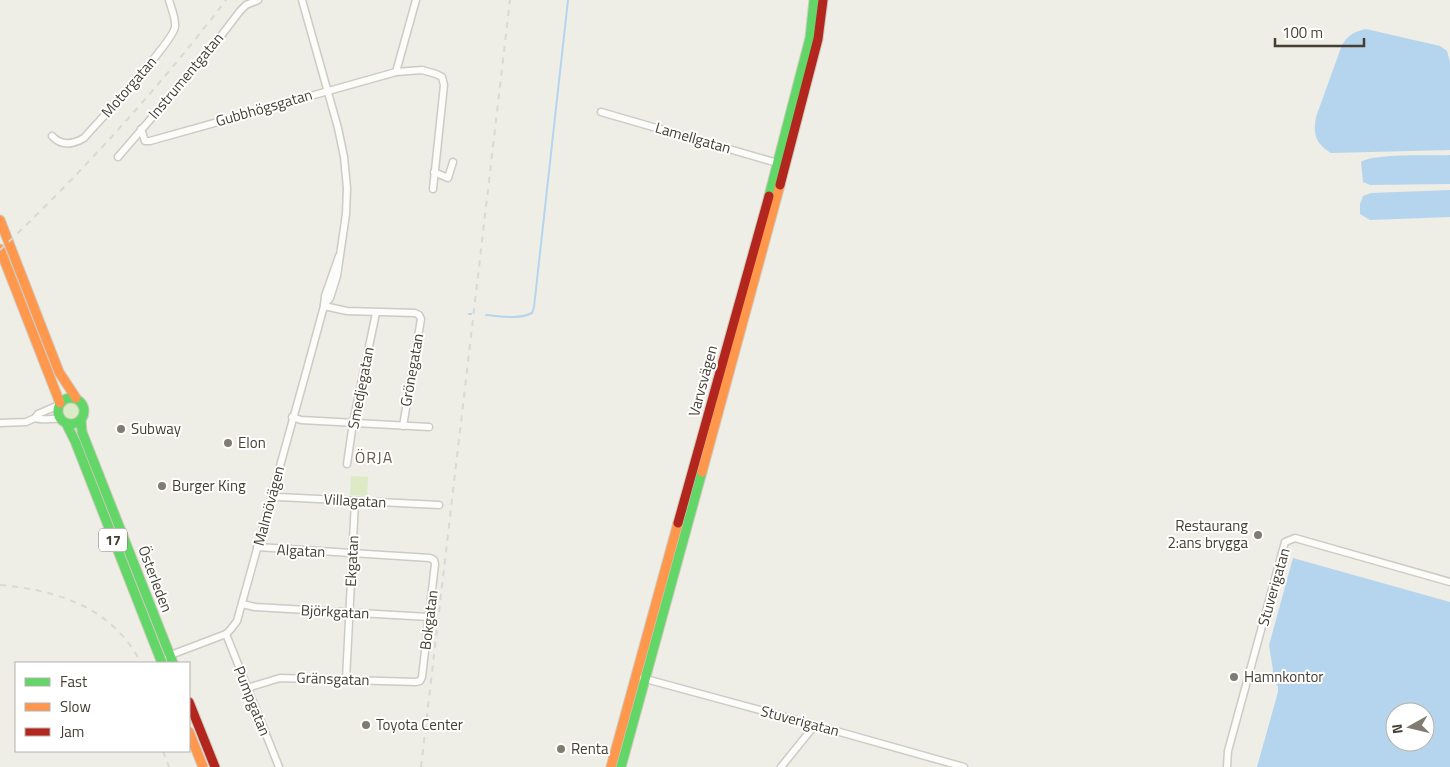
<svg xmlns="http://www.w3.org/2000/svg" width="1450" height="767" font-family="'Titillium Web',sans-serif">
<style>
.green{fill:#daebc5}
.water{fill:#b5d5ee;fill-rule:evenodd}
.lines{fill:none;stroke-linecap:round;stroke-linejoin:round}
.stream{stroke:#b5d5ee;stroke-width:2}
.street-casing{stroke:#cccbc4;stroke-width:9}
.fast-casing{stroke:#cecabd;stroke-width:11}
.slow-casing{stroke:#cecabd;stroke-width:11}
.jam-casing{stroke:#cecabd;stroke-width:11}
.street{stroke:#fcfcfb;stroke-width:6}
.fast{stroke:#63d668;stroke-width:9}
.slow{stroke:#ff974d;stroke-width:9}
.jam{stroke:#b3261e;stroke-width:9}
.rail{stroke:#d8d8d7;stroke-width:2;stroke-dasharray:6 6;stroke-linecap:butt}
.poi-dot{fill:#807c72;stroke:#fff;stroke-width:2}
.labels{text-anchor:middle;stroke-width:4;stroke-linejoin:round;paint-order:stroke}
.shield{fill:#fff;stroke:#7d7970;stroke-width:1}
.shield-label{font-size:14px;font-weight:bold;fill:#453f33}
.street-label{font-size:15px;fill:#453f33;stroke:#fff}
.poi-label{font-size:15px;fill:#453f33;stroke:#fff;text-anchor:start}
.neighbourhood-label{font-size:16px;letter-spacing:1px;fill:#685d4a;stroke:#fff}
</style>
<rect width="100%" height="100%" fill="#eeede6"/>
<!-- green -->
<g class="green">
<circle cx="71" cy="410" r="9"/>
<polygon points="351,476 368,477 367,496 350,495"/>
</g>
<!-- water -->
<g class="water">
<path d="M 1366,29 L 1440,46 L 1447,51 L 1450,62 L 1450,150 L 1331,153 C 1315,143 1313,134 1316,117 L 1342,45 C 1349,34 1354,32 1366,29 Z"/>
<path d="M 1450,155 L 1450,184 L 1370,185 L 1363,182 L 1361,162 C 1375,153 1431,156 1450,155 Z"/>
<polygon points="1450,190 1450,217 1370,220 1360,214 1360,204 1363,196 1371,193"/>
<path d="M 1293,558 L 1450,602 L 1450,767 L 1257,767 L 1278,692 L 1278,686 L 1271,680 L 1273,670 L 1269,645 ZM 1395,712 L 1425,712 L 1425,742 L 1395,742 Z"/>
</g>
<g class="lines">
<!-- stream -->
<g class="stream">
<polyline points="469,314 471,314"/>
<path d="M 486,315 C 501,316 518,320 532,313 L 534,307 L 568,0"/>
</g>
<defs>
<g id="street">
<polyline points="302,0 338,128 344,157 347,188 346,214 337,276 330,298 324,305"/>
<polyline points="396,72 422,70 436,74 442,77 444,85 433,189"/>
<polyline points="601,112 781,164"/>
<polyline points="141,129 145,141 150,141 396,72 416,0"/>
<path d="M 52,136 C 61,146 72,145 84,138 C 99,121 173,42 175,27 C 176,18 171,8 169,0"/>
<polyline points="118,157 211,49 240,11 246,5 258,0"/>
<polyline points="434,172 448,178 453,162"/>
<polyline points="324,306 347,311 415,313 419,315 421,319 403,426"/>
<polyline points="292,417 301,420 429,427"/>
<path d="M 35,418 C 43,421 52,418 61,419"/>
<polyline points="0,423 26,422 35,418 38,414 59,405"/>
<polyline points="347,464 353,423 376,313"/>
<polyline points="271,496 278,497 439,505"/>
<polyline points="242,604 255,607 429,617"/>
<polyline points="226,634 279,767"/>
<polyline points="168,656 226,634 231,629 237,621 308,365 324,306 325,296 339,256"/>
<polyline points="642,678 815,725 964,767"/>
<polyline points="346,680 355,501"/>
<polyline points="247,688 280,678 416,682 420,681 422,677 435,564 434,560 430,558 257,547"/>
<polyline points="781,767 815,725"/>
<polyline points="1227,767 1228,751 1285,542 1295,538 1450,582"/>
</g>
<g id="fast">
<polyline points="769,196 810,38 814,0"/>
<circle cx="71" cy="411" r="13"/>
<polyline points="81,420 82,432 173,663"/>
<polyline points="66,423 75,441 162,663"/>
<polyline points="621,767 702,472"/>
</g>
<g id="slow">
<polyline points="0,220 59,372 76,398"/>
<polyline points="0,249 60,403"/>
<polyline points="702,472 780,185"/>
<polyline points="189,732 203,767"/>
<polyline points="611,767 678,523"/>
</g>
<g id="jam">
<polyline points="780,185 818,39 823,0"/>
<polyline points="678,523 769,196"/>
<polyline points="189,702 215,767"/>
</g>
</defs>
<!-- street casing -->
<use href="#street" class="street-casing"/>
<!-- fast casing -->
<use href="#fast" class="fast-casing"/>
<!-- slow casing -->
<use href="#slow" class="slow-casing"/>
<!-- jam casing -->
<use href="#jam" class="jam-casing"/>
<!-- street -->
<use href="#street" class="street"/>
<!-- fast -->
<use href="#fast" class="fast"/>
<!-- slow -->
<use href="#slow" class="slow"/>
<!-- jam -->
<use href="#jam" class="jam"/>
<!-- rail -->
<g class="rail">
<path d="M 0,250 C 82,173 158,89 226,0"/>
<path d="M 0,585 C 58,590 113,608 141,663"/>
<polyline points="163,751 169,767"/>
<polyline points="421,767 510,0"/>
</g>
</g>
<!-- markers -->
<g class="poi-dot">
<circle cx="121" cy="429" r="5"/>
<circle cx="228" cy="443" r="5"/>
<circle cx="162" cy="486" r="5"/>
<circle cx="1258" cy="535" r="5"/>
<circle cx="1234" cy="677" r="5"/>
<circle cx="366" cy="725" r="5"/>
<circle cx="561" cy="749" r="5"/>
</g>
<g class="labels">
<!-- shield labels -->
<rect class="shield" x="99" y="528.5" width="28" height="23" rx="4"/>
<g class="shield-label">
<text x="113" y="545">17</text>
</g>
<!-- street labels -->
<g class="street-label">
<text transform="translate(186 76) rotate(-50)" y="5">Instrumentgatan</text>
<text transform="translate(129 87) rotate(-49)" y="5">Motorgatan</text>
<text transform="translate(264 108) rotate(-16)" y="5">Gubbhögsgatan</text>
<text transform="translate(693 138) rotate(16)" y="5">Lamellgatan</text>
<text transform="translate(412 370) rotate(-80)" y="5">Grönegatan</text>
<text transform="translate(703 381) rotate(-75)" y="5">Varvsvägen</text>
<text transform="translate(361 388) rotate(-79)" y="5">Smedjegatan</text>
<text transform="translate(355 501) rotate(3)" y="5">Villagatan</text>
<text transform="translate(269 506) rotate(-75)" y="5">Malmövägen</text>
<text transform="translate(301 551) rotate(3)" y="5">Algatan</text>
<text transform="translate(352 561) rotate(-87)" y="5">Ekgatan</text>
<text transform="translate(155 579) rotate(69)" y="5">Österleden</text>
<text transform="translate(1274 587) rotate(-74)" y="5">Stuverigatan</text>
<text transform="translate(335 612) rotate(3)" y="5">Björkgatan</text>
<text transform="translate(429 620) rotate(-83)" y="5">Bokgatan</text>
<text transform="translate(333 679) rotate(2)" y="5">Gränsgatan</text>
<text transform="translate(252 701) rotate(68)" y="5">Pumpgatan</text>
<text transform="translate(800 721) rotate(15)" y="5">Stuverigatan</text>
</g>
<!-- poi labels -->
<g class="poi-label">
<text x="131" y="434">Subway</text>
<text x="238" y="448">Elon</text>
<text x="172" y="491">Burger King</text>
<text x="1248" y="531" text-anchor="end">Restaurang<tspan x="1248" dy="17">2:ans brygga</tspan></text>
<text x="1244" y="682">Hamnkontor</text>
<text x="376" y="730">Toyota Center</text>
<text x="571" y="754">Renta</text>
</g>
<!-- neighbourhood labels -->
<g class="neighbourhood-label">
<text x="374" y="463">ÖRJA</text>
</g>
</g>
<!-- legend -->
<rect x="15" y="662" width="175" height="90" fill="#ffffff" stroke="#b5b2ad"/>
<rect x="25" y="678" width="25" height="8" fill="#63d668" stroke="#b5b2ad"/>
<text x="60" y="687" font-size="15" fill="#453f33">Fast</text>
<rect x="25" y="703" width="25" height="8" fill="#ff974d" stroke="#b5b2ad"/>
<text x="60" y="712" font-size="15" fill="#453f33">Slow</text>
<rect x="25" y="728" width="25" height="8" fill="#b3261e" stroke="#b5b2ad"/>
<text x="60" y="737" font-size="15" fill="#453f33">Jam</text>
<!-- north arrow -->
<g transform="translate(1410 727) rotate(262)"><circle r="24" fill="#ffffff" stroke="#b5b2ad"/>
<path d="M0-4L9 19L0 12L-9 19Z" fill="#807c72"/>
<text y="-8" font-size="14" font-weight="bold" text-anchor="middle" fill="#453f33">N</text>
</g>
<!-- scale -->
<path d="M1275 38v8h89v-8" fill="none" stroke="#453f33" stroke-width="2.5"/>
<text x="1282" y="38" font-size="15" fill="#453f33" stroke="#ffffff" stroke-width="4" paint-order="stroke">100 m</text>
</svg>
